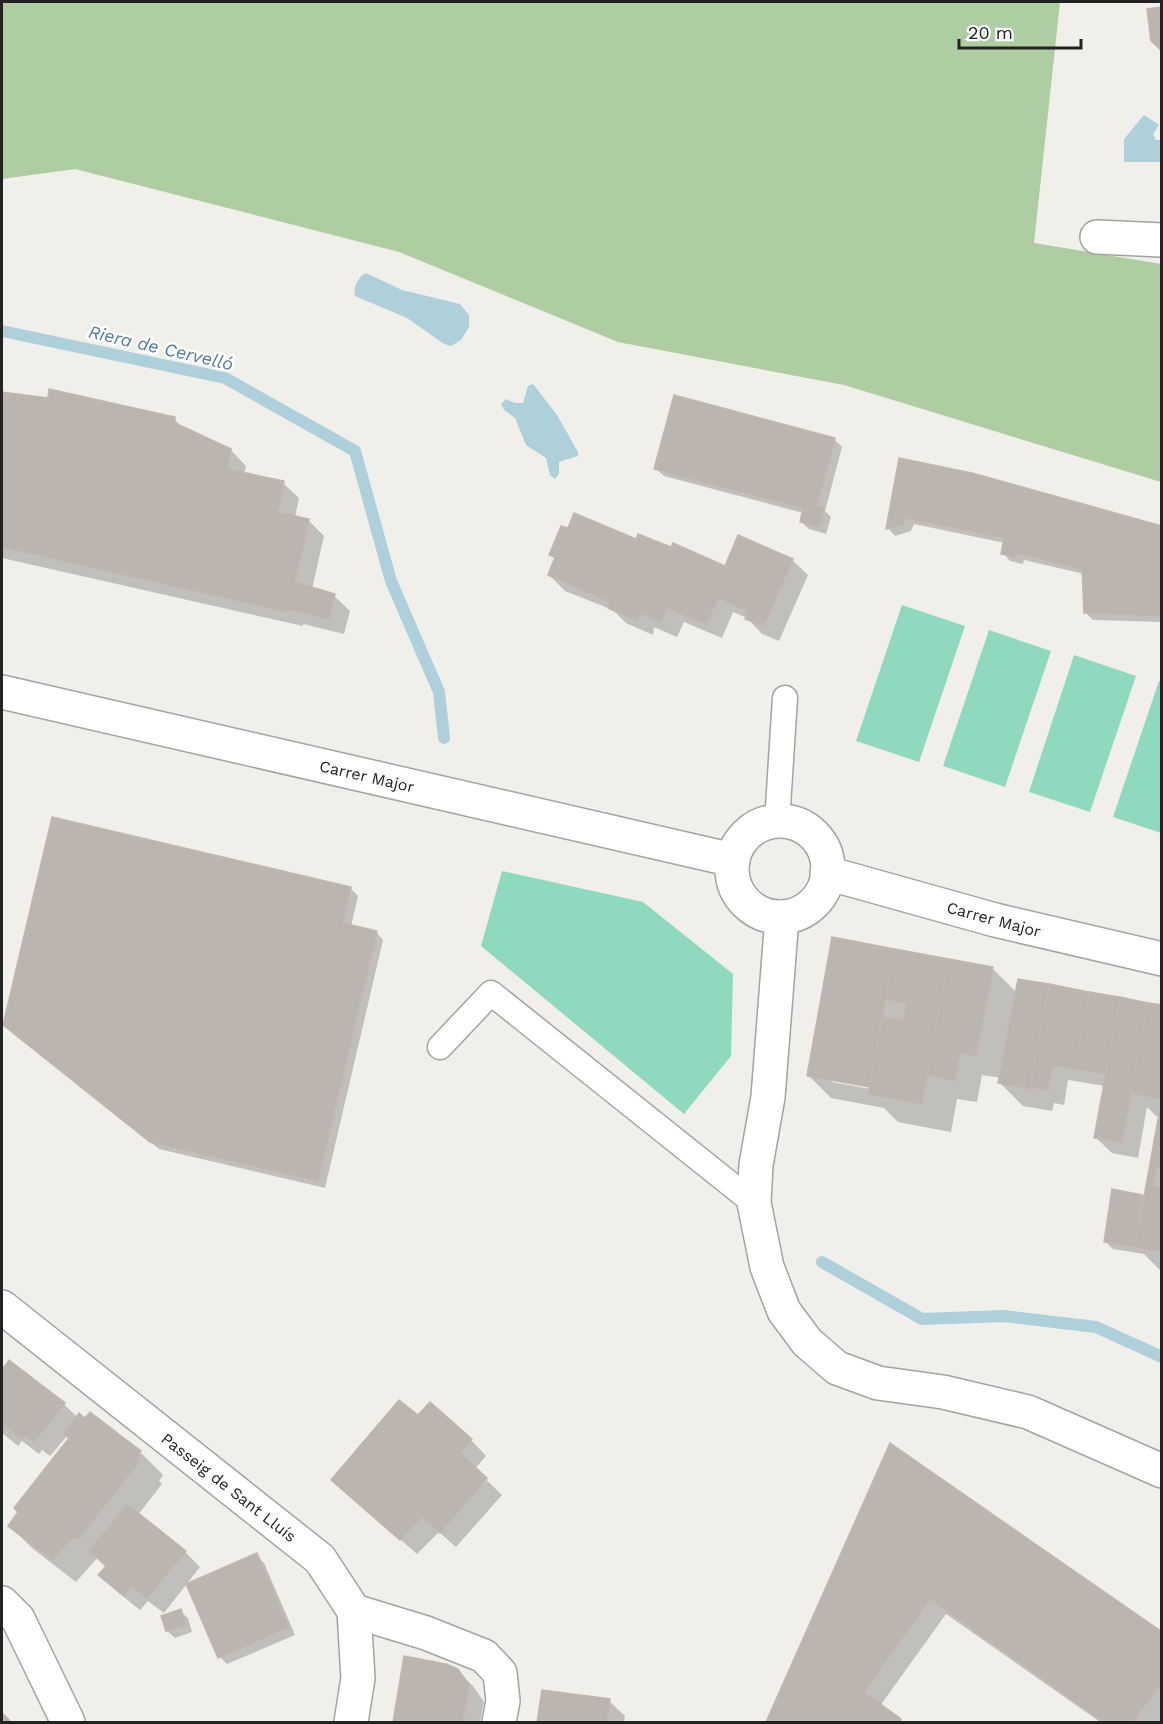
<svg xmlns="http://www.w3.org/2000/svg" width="1163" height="1724" font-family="'Work Sans',sans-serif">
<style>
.forest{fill:#aecda2}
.pitch{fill:#8fd9be}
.water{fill:#aed0db}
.shadow{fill:#0003;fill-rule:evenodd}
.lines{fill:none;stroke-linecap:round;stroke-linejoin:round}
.stream{stroke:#aed0db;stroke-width:12}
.building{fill:#bbb4af;stroke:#c2b7ad;stroke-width:1.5}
.service-casing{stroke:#a3a3a3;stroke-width:27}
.minor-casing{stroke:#a3a3a3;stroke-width:36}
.tertiary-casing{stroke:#a3a3a3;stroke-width:36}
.service{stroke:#fff;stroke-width:24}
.minor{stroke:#fff;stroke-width:33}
.tertiary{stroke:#fff;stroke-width:33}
.labels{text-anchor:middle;stroke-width:5;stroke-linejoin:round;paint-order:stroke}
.street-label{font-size:16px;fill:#222;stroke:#fff}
.water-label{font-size:18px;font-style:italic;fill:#5279a3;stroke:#fff}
</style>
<rect width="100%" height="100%" fill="#f1efea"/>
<!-- forest -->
<polygon class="forest" points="2,2 1060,2 1034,243 1161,264 1161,482 844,385 618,342 399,252 75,169 2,179"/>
<!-- pitch -->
<g class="pitch">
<polygon points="902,605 965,626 919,762 856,741"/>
<polygon points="989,630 1051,651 1005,787 943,766"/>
<polygon points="1074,655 1136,676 1090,812 1029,792"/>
<polygon points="1159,681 1162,682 1161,833 1113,817"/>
<polygon points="502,871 643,902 733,974 731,1056 684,1114 481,946"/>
</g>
<!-- water -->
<g class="water">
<polygon points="1144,115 1159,125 1153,134 1156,140 1161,140 1161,162 1124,162 1124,139"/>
<path d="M 366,273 L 402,290 L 460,304 L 469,315 L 469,327 L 461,340 L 451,346 L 444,344 L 407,318 L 355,296 C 353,288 358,276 366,273 Z"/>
<polygon points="533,384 557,415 578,452 578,456 559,462 559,474 555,479 550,475 546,458 526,445 515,418 504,410 501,404 506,399 515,403 523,403 528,386"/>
</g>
<!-- shadow -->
<g class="shadow">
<polygon points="2,393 174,419 184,429 231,450 246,466 244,474 283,483 299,498 295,517 308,520 324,536 312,589 334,596 350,611 344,634 303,624 303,626 2,558"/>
<polygon points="834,439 842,447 825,511 831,517 826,534 809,529 801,522 803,513 664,476 656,469"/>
<polygon points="900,460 1162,527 1162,622 1093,620 1085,612 1084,574 1024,560 1023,564 1010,561 1003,553 1005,543 914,524 911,531 895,536 888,528"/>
<polygon points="636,541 726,568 792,560 808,575 779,641 762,634 747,618 733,612 722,638 684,622 677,637 654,627 653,635 626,623 613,610 565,591 549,575 556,560 550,554"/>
<polygon points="350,888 358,896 351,926 376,932 383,940 325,1188 159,1149 5,1025"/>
<path d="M 894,950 L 896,952 L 992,968 L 1017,993 L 1162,1007 L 1162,1272 L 1144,1254 L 1113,1249 L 1106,1242 L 1142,1196 L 1145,1199 L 1160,1116 L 1156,1116 L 1147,1107 L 1138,1158 L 1112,1153 L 1096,1138 L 1105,1086 L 1068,1080 L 1064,1105 L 1054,1103 L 1052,1111 L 1023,1106 L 1000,1083 L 1001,1078 L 982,1075 L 977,1102 L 957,1099 L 951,1132 L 898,1122 L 884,1108 L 831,1098 L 808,1075 ZM 832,1079 L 876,1087 L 876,1090 L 832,1082 Z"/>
<polygon points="10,1362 64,1404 77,1417 85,1420 90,1414 140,1452 163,1475 159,1481 162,1484 138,1515 185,1552 200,1567 164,1613 148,1601 140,1610 115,1590 100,1575 107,1567 97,1558 76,1582 32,1548 10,1526 70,1439 67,1436 50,1456 42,1450 39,1454 22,1441 18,1446 2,1433 2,1373"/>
<polygon points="418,1417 471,1440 486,1456 475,1469 502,1495 456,1547 439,1532 417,1554 349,1495"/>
<polygon points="891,1446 1162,1633 1162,1719 1159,1722 1100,1722 946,1614 880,1706 903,1722 767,1722"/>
<polygon points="256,1555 264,1563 295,1635 227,1664 220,1657"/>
<polygon points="180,1611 188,1618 192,1632 175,1638 167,1631"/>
<polygon points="405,1658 457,1670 473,1686 484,1702 480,1722 394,1722"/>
<polygon points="543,1692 609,1701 625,1716 624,1722 539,1722"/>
</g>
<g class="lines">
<!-- stream -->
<g class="stream">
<polyline points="2,331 225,378 355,451 391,581 439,692 444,738"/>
<polyline points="822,1262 922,1319 1004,1316 1096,1327 1162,1357"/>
</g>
</g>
<!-- building -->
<g class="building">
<polygon points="1162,7 1162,51 1151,41 1147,9"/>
<polygon points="49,389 175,417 175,423 231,449 227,469 284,481 278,512 309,519 295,582 335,594 329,619 288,609 288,612 2,547 2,392 48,398"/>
<polygon points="674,395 835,438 817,506 824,508 819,527 800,522 803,508 654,469"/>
<polygon points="899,458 972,473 1162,526 1162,616 1084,613 1082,569 1017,553 1016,557 1001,554 1004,538 906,518 903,524 886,529"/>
<polygon points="574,513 636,539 638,534 671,547 673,543 725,566 738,535 793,559 764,626 745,619 748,611 718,598 706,624 668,608 661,622 639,613 638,621 608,608 609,601 548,575 555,557 549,555 561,526 568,528"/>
<polygon points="52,817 351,887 343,923 377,931 318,1181 150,1142 3,1025"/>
<polygon points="832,937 895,949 869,1087 807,1076"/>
<polygon points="895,949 949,959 922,1104 868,1094 882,1017 903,1021 907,1003 886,999"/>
<polygon points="949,959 993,967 976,1056 960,1053 955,1081 927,1075"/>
<polygon points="1018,979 1049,984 1030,1089 998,1083"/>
<polygon points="1049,984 1089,992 1075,1069 1053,1065 1048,1090 1030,1087"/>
<polygon points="1089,992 1120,997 1106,1074 1075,1069"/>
<polygon points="1120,997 1148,1003 1122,1143 1094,1138"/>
<polygon points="1148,1003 1162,1005 1161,1099 1131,1093"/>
<polygon points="1162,1097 1162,1168 1157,1167 1153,1186 1162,1188 1162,1251 1135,1247"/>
<polygon points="1112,1189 1143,1195 1135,1247 1104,1242"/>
<polygon points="9,1360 65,1403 34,1442 25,1435 22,1439 6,1426 2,1431 2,1370"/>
<polygon points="399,1400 418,1415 430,1402 472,1439 460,1453 487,1478 440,1533 422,1517 400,1540 331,1480"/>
<polygon points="90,1412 116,1432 30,1543 8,1526 18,1512 14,1508 69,1438 63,1434 79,1413 85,1418"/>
<polygon points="116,1432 141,1451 137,1457 140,1460 79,1539 74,1536 52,1560 30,1543"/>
<polygon points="890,1443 1162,1632 1162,1682 1133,1722 1104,1722 930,1599 864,1692 901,1719 899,1722 766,1722"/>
<polygon points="127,1504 186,1551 147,1598 132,1586 124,1596 98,1575 106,1566 89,1551"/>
<polygon points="257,1553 289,1627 218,1658 186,1584"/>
<polygon points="181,1609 186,1625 166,1631 161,1616"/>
<polygon points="404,1656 446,1664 458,1669 469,1685 463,1722 393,1722"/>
<polygon points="542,1690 610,1699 607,1722 537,1722"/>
<polygon points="2,1713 11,1722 2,1722"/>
</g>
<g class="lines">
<defs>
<g id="service">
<polyline points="777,822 785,698"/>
<polyline points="440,1047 491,993 754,1203"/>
</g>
<g id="minor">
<polyline points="1097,237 1162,240"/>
<polyline points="782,917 768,1097 756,1165 754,1203 767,1267 784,1311 807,1342 837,1368 878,1383 943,1392 1028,1412 1162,1471"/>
<polyline points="2,1307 320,1559 354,1611 358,1678 351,1722"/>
<polyline points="2,1603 18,1619 68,1722"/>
<polyline points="354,1611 426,1633 484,1656 500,1673 503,1701 499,1722"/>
</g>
<g id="tertiary">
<polyline points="2,692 733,860"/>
<circle cx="780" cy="869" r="48"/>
<polyline points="827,873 995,920 1162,959"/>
</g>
</defs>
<!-- service casing -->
<use href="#service" class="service-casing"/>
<!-- minor casing -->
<use href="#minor" class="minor-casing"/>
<!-- tertiary casing -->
<use href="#tertiary" class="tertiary-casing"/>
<!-- service -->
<use href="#service" class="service"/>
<!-- minor -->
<use href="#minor" class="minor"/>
<!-- tertiary -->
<use href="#tertiary" class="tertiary"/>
</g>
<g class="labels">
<!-- street labels -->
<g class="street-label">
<text transform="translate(367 776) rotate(13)" y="6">Carrer Major</text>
<text transform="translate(994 919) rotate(15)" y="6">Carrer Major</text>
<text transform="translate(229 1487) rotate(38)" y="6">Passeig de Sant Lluís</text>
</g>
<!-- water labels -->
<g class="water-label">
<text transform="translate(161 348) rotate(13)" y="6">Riera de Cervelló</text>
</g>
</g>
<!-- border -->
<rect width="1163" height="1724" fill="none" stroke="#222222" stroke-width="6"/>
<!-- scale -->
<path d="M959 39v9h122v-9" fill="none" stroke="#222222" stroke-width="3"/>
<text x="968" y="39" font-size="18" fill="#222222" stroke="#ffffff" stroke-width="4.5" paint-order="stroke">20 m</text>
</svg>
